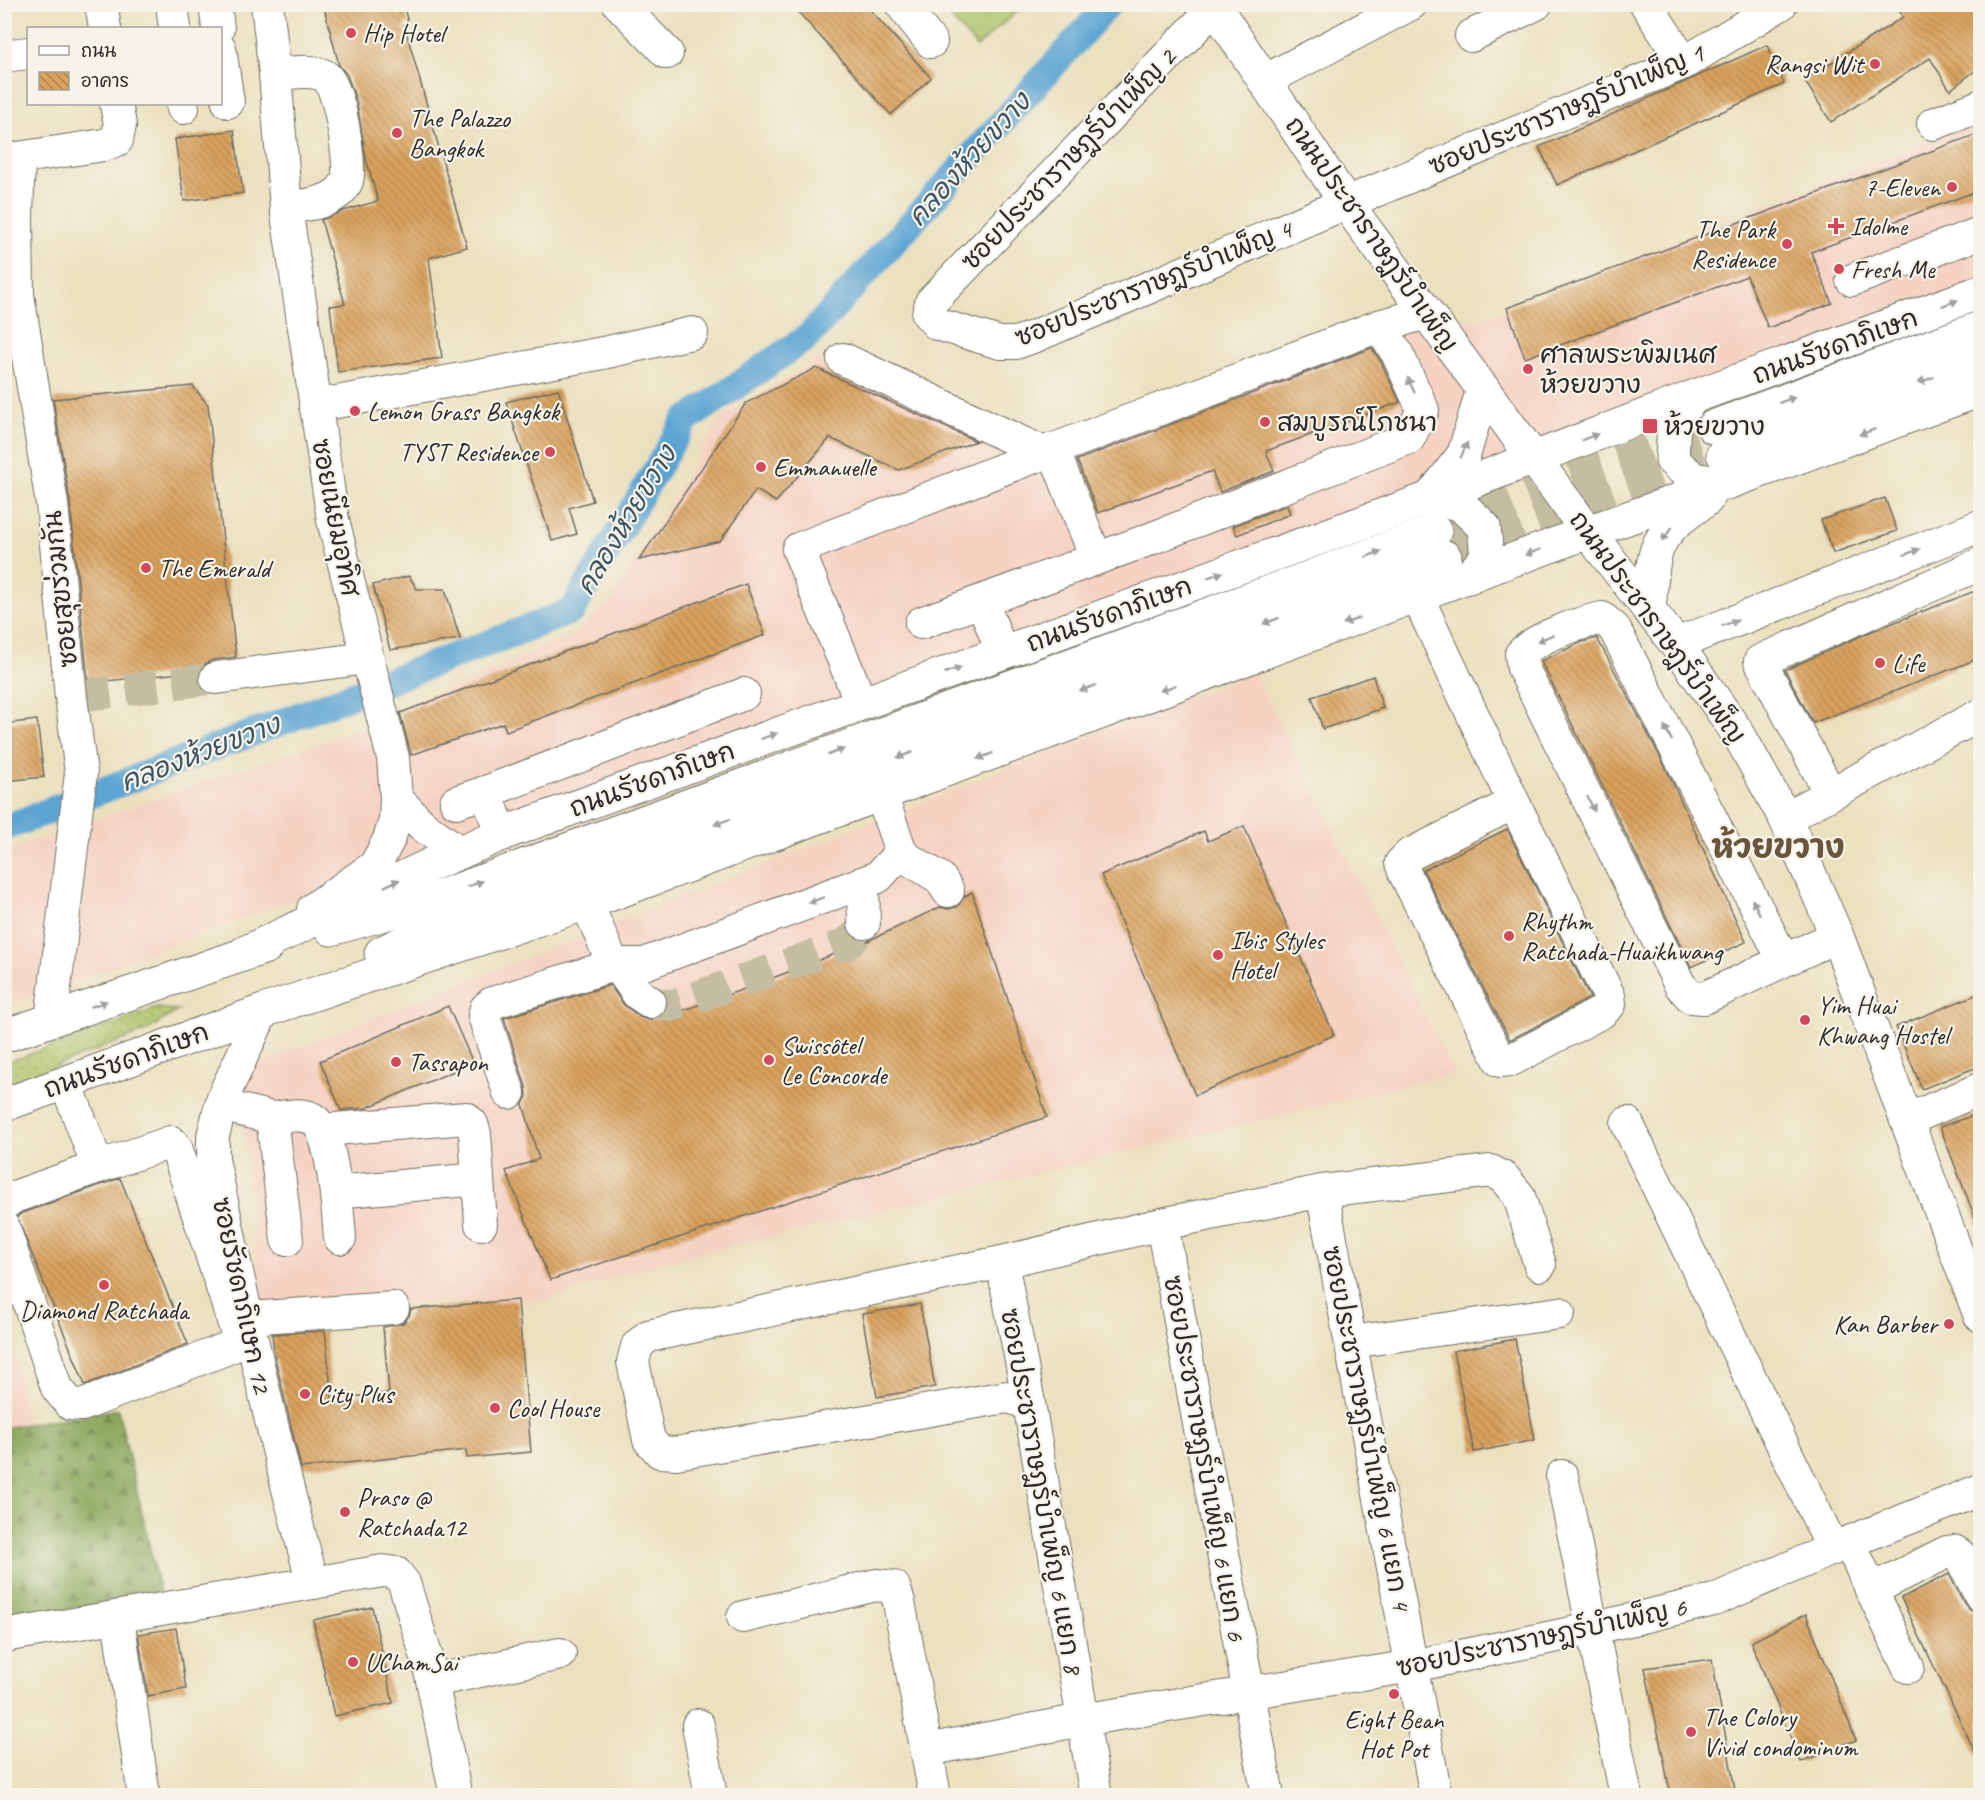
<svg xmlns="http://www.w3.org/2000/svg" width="1985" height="1800" font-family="Caveat,'Playpen Sans Thai',sans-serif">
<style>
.built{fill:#f5d2c2}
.grass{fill:url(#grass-dots);stroke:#6c7648;stroke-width:1.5}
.forest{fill:url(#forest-firs);stroke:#5a6a43;stroke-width:1.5}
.garden{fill:#adc266;stroke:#6c7648;stroke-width:1.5}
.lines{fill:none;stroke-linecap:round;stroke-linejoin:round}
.canal{stroke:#5ca4d3;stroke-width:27}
.building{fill:url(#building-back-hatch)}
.minor-tunnel{stroke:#c5bda1;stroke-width:32;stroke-dasharray:32 16;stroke-linecap:butt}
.major-tunnel{stroke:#c5bda1;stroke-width:33;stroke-dasharray:33 16;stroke-linecap:butt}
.minor-casing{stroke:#6e6b5f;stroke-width:34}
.major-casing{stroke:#6e6b5f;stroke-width:35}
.minor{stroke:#fff;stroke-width:32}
.major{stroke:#fff;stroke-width:33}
.oneway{fill:#a0a0a0}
.poi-dot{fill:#d1495b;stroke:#f7f3e8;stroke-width:2}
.labels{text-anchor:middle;stroke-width:4.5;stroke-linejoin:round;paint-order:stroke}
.poi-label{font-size:26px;fill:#2b2b2b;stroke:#f7f3e8;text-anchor:start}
.street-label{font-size:26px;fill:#2b2b2b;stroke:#f7f3e8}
.water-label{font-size:27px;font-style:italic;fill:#3c5566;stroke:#f7f3e8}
.district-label{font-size:32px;font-weight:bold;fill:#68553c;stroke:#f7f3e8}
</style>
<defs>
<pattern id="grass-dots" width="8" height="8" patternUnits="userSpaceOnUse" patternTransform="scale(1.5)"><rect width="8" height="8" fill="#adc266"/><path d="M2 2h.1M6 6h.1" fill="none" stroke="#8d9e54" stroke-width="1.8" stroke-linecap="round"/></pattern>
<pattern id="forest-firs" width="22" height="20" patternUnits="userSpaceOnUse" patternTransform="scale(1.5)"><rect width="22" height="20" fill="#8aa85b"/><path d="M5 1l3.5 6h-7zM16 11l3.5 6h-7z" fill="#71894b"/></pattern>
<pattern id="building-back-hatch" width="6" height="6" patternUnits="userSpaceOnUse" patternTransform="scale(1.5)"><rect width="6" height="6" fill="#d9a25d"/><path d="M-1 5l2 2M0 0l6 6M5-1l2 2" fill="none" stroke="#b0844d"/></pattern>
</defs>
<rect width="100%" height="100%" fill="#f7f3e8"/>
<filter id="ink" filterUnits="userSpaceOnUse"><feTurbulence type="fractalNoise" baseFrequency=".0167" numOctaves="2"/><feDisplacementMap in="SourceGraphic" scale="12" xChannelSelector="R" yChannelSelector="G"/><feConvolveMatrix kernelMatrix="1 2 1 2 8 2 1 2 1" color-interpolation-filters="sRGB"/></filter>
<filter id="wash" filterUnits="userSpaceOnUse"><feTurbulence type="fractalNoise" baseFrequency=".008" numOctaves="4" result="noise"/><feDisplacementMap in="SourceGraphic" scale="24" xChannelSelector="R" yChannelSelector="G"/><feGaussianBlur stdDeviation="1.35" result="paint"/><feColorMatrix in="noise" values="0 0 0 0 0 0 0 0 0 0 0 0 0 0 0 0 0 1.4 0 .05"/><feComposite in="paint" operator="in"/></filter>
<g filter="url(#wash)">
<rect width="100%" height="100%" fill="#ebe1bf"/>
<!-- built -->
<g class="built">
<polygon points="1980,121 1980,281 5,1006 4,851 356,730 578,632 612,600 722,417 821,358 1020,451 1396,332 1483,318"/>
<polygon points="1254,672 1455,1074 655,1265 543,1301 260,1304 241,1093 254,1065"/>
<polygon points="4,1291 28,1423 5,1428 4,1428"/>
</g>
<!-- grass -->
<polygon class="grass" points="157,1008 179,1010 146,1031 5,1086 5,1063"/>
<!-- forest -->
<polygon class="forest" points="118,1409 160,1592 64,1610 5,1619 4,1428"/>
<!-- garden -->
<polygon class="garden" points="939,5 1024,5 977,47"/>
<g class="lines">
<!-- canal -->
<polyline class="canal" points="4,828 572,611 685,421 809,336 1109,4"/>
</g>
<g id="blocks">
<!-- building -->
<g class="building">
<polygon points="323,4 403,4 408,23 404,24 467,247 429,258 442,358 338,372 330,306 345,304 321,220 343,211 378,201 366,159 357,103 347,75 339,65"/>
<polygon points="791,4 865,4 931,78 891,115"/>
<polygon points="1895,4 1980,4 1980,67 1950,90 1930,58 1831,122 1804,80 1903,17"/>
<polygon points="1767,45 1784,84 1557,185 1539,147"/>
<polygon points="234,130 243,193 184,201 175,139"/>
<polygon points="1980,133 1980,190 1811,252 1832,303 1768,328 1747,276 1525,358 1507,308"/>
<polygon points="1372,348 1381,362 1400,402 1266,451 1274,471 1220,492 1212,471 1098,513 1077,460"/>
<polygon points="816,368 976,441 899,470 830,438 776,502 756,490 720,541 639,560 746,403"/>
<polygon points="193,386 208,405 236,657 213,660 205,664 199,671 88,683 70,502 53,399"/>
<polygon points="558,389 593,501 569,508 577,534 552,541 506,402"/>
<polygon points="1885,498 1897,531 1833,553 1821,520"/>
<polygon points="1287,505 1290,514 1237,535 1233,526"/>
<polygon points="409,576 417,589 445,589 460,639 390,650 373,585"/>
<polygon points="746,584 765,635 506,731 503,723 411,755 400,713"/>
<polygon points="1980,589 1980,658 1813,723 1785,670 1872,631"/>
<polygon points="1597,638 1665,766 1746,942 1691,967 1541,661 1582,642"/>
<polygon points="1373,676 1383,708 1323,729 1312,697"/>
<polygon points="37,720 44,777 4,781 4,724"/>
<polygon points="1244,826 1334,1035 1195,1095 1101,875 1204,831 1208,841"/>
<polygon points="1507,829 1590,998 1510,1040 1423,870"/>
<polygon points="972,892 1047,1117 550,1280 506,1171 539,1159 523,1104 527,1096 526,1087 504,1018 610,985 624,1005 640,1017 649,1020 660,1016 664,1017 747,988 868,941 940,907 948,909 957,907 965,896"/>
<polygon points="1980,993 1980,1066 1922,1089 1896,1027"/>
<polygon points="448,1006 473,1063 366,1108 341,1110 320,1061"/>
<polygon points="1980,1113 1980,1228 1979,1228 1940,1127"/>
<polygon points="120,1178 188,1344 85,1385 17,1217 22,1213"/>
<polygon points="518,1300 531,1452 467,1458 466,1450 301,1468 275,1358 272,1334 325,1331 332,1399 389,1393 383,1327 403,1323 409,1316 411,1309"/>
<polygon points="920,1304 935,1387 877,1397 862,1314"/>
<polygon points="1515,1339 1535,1440 1474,1452 1453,1351"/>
<polygon points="1949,1574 1964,1603 1970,1610 1975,1612 1980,1622 1980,1762 1901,1598"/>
<polygon points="372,1607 393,1703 334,1716 313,1620"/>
<polygon points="1806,1614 1856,1740 1801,1762 1751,1642"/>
<polygon points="176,1628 186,1689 148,1696 138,1634"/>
<polygon points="1712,1659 1736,1796 1671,1796 1645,1668"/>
</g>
</g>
</g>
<g filter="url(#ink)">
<use href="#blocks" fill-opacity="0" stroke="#6e6b5f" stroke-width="1.5"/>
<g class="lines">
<!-- minor-tunnel -->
<g class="minor-tunnel">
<polyline points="79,696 216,678"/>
<polyline points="650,1002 671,1006 846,944 863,929 864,923"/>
</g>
<!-- major-tunnel -->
<g class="major-tunnel">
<polyline points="1435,531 1713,427"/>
<polyline points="1445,557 1723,454"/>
</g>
<defs>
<g id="minor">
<polyline points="101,4 105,28"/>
<polyline points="172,4 175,28"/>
<polyline points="215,4 218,28"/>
<polyline points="267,4 275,74 286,208 333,520 393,758 396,798 395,821 389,839 375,866 313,909"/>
<polyline points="619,4 667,53"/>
<polyline points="901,4 931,42"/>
<polyline points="1646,4 1684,63"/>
<polyline points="1215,7 931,302 928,314 937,324 1000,343 1016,343 1033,337 1346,203 1684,63 1781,4"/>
<polyline points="1471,36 1536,4"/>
<polyline points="220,48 228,102"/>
<polyline points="4,56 28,53"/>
<path d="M 275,74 C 290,74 312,68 325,76 C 339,83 352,166 347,181 C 346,184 343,187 342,189 C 329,204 305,205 286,208"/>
<polyline points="1264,81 1411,4"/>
<polyline points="182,104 183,108"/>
<polyline points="1933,124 1980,106"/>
<polyline points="19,158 17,215 18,295 52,504 71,697 81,773 51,1020"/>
<polyline points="4,160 104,145 117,140 120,125 116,104"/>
<polyline points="1852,280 1980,233"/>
<polyline points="843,359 1044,453"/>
<polyline points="315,406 603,353 692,333"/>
<polyline points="1053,449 1096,558"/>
<polyline points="1417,596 1514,803 1609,996 1610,1004 1602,1012 1511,1060 1500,1061 1404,872 1401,863 1409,855 1514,803"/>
<polyline points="982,601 1002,652"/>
<polyline points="921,623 1145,541 1409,438 1423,410 1397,353 1379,326"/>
<polyline points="1676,644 1980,526"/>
<polyline points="216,678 367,658"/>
<polyline points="861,703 798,549 1044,453 1379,326 1427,313"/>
<polyline points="1830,793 1760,661 1980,564"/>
<polyline points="881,794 901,852 905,857 940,878 948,891"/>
<polyline points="396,798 422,825 460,853"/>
<polyline points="456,802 486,792"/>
<polyline points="1785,818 1980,715"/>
<polyline points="502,835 486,792 744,694"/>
<polyline points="863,883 864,923"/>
<polyline points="587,903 611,960 617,964 644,964 878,877 901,852"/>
<path d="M 1783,959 L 1614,628 L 1602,618 C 1579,623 1536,637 1521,654 L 1523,668 L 1680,985 L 1691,997 L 1704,998 L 1837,936"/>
<path d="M 263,1011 L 223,1097 L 213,1136 L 213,1159 C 243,1302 274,1443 313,1583"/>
<polyline points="509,1093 484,1016 486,1008 492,1003 617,964 638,994 650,1002"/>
<polyline points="221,1105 272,1118 287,1240"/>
<path d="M 272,1118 C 285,1117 301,1112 313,1119 C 333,1131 338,1214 340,1238"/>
<polyline points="1907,1120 1980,1089"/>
<polyline points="1627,1123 1833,1549"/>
<polyline points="323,1130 466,1118 472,1124 475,1134 481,1224"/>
<polyline points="1322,1191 1436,1796"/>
<polyline points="336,1192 478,1179"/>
<polyline points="4,1204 14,1197 98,1167 66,1083"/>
<polyline points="1162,1224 1268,1796"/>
<polyline points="4,1228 57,1388 70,1404 82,1405 233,1346 238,1341 237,1333 176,1147 171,1142 98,1167"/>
<polyline points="1002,1262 1029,1403 1096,1796"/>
<polyline points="246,1318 393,1308"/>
<polyline points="1351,1342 1559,1313"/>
<polyline points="1029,1403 1007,1397 676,1453 660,1452 649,1440 633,1362 637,1346 648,1336 1002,1262 1162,1224 1322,1191 1491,1171 1504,1178 1519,1196 1540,1265"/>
<polyline points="1562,1476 1626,1796"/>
<polyline points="1849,1542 1908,1667"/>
<polyline points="1871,1590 1947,1552 1954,1551 1960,1555 1980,1595"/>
<polyline points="743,1617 876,1585 894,1587 899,1602 935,1796"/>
<polyline points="118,1618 144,1796"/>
<polyline points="4,1636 383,1571 396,1573 404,1583 428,1661 456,1796"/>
<polyline points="433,1681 560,1654"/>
<polyline points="698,1725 711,1796"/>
<polyline points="927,1750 1082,1720 1412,1666 1591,1629 1714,1600 1849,1542 1980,1490"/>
</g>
<g id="major">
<polyline points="1213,4 1346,203 1588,532 1676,644 1739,735 1785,818 1837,936 1980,1315"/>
<polyline points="1693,397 1674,422 1672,460 1695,480 1727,483"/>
<polyline points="1713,427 1980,328"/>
<polyline points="1723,454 1980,359"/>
<polyline points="1430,498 1464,454 1483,389"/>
<polyline points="1430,498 1460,504 1484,527 1487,557 1469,577"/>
<path d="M 1649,608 C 1652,587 1650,558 1662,539 C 1672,522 1691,511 1707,499"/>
<polyline points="331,929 420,904 1435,531"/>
<polyline points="244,953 430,865 507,832 1430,498 1693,397 1980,292"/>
<polyline points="381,953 430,930 1445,557"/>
<polyline points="4,1036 266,947"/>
<polyline points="4,1105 263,1011 587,903 1588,532 1755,473 1980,390"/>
</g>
</defs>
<!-- minor casing -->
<use href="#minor" class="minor-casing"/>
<!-- major casing -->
<use href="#major" class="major-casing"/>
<!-- minor -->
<use href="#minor" class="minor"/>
<!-- major -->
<use href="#major" class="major"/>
</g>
<!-- one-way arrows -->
<defs><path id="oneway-solid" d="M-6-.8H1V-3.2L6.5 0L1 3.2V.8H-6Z" transform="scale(1.5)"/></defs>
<g class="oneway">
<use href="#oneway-solid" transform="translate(1950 303) rotate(-20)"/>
<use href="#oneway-solid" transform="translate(1926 380) rotate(160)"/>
<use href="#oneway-solid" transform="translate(1411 385) rotate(-115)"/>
<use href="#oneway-solid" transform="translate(1787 400) rotate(-20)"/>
<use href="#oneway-solid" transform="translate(1867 432) rotate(160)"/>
<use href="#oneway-solid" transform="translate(1590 437) rotate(-21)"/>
<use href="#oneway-solid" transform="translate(1464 450) rotate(-66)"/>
<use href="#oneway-solid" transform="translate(1667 534) rotate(128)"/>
<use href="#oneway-solid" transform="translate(1533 552) rotate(159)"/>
<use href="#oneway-solid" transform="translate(1912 552) rotate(-21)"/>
<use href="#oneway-solid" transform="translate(1374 554) rotate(-20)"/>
<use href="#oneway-solid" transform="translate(1215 575) rotate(-20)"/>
<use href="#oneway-solid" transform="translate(1271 621) rotate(160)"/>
<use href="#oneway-solid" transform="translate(1351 621) rotate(160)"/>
<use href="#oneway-solid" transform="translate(1730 623) rotate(-21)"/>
<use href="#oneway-solid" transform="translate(1545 638) rotate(158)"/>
<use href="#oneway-solid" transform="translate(953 670) rotate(-20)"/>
<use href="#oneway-solid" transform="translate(1088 688) rotate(160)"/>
<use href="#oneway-solid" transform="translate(1168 688) rotate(160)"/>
<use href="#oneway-solid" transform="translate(1668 733) rotate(-117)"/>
<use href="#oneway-solid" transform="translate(769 736) rotate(-20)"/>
<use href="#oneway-solid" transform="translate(836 752) rotate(-20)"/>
<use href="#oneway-solid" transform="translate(905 755) rotate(160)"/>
<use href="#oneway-solid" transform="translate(985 756) rotate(160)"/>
<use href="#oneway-solid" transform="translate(1591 804) rotate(64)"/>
<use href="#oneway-solid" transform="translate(722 822) rotate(160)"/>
<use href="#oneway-solid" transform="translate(392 883) rotate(-25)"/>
<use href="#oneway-solid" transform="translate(475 884) rotate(-20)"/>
<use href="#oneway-solid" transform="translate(816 900) rotate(160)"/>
<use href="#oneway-solid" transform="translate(1756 907) rotate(-117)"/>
<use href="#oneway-solid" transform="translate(99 1004) rotate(-19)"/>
</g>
</g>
<!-- markers -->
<g class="poi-dot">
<circle cx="351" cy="33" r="6"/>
<circle cx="1875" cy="64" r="6"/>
<circle cx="397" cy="133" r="6"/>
<circle cx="1952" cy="187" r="6"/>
<path d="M1833 217h6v6h6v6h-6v6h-6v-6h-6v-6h6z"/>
<circle cx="1787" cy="244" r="6"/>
<circle cx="1839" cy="269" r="6"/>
<circle cx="1528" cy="369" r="6"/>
<circle cx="355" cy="411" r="6"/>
<circle cx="1265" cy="422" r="6"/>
<rect x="1642" y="418" width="16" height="16" rx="3"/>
<circle cx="550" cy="452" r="6"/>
<circle cx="761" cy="467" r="6"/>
<circle cx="146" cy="568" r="6"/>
<circle cx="1880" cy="663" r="6"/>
<circle cx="1509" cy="936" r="6"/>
<circle cx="1218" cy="955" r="6"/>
<circle cx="1805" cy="1020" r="6"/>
<circle cx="769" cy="1060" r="6"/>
<circle cx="396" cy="1062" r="6"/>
<circle cx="104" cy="1285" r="6"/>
<circle cx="1949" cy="1324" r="6"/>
<circle cx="305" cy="1394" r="6"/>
<circle cx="495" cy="1408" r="6"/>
<circle cx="345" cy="1512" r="6"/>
<circle cx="353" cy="1662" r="6"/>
<circle cx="1394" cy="1694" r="6"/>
<circle cx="1691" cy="1732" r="6"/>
</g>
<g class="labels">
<!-- poi labels -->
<g class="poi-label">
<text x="363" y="42">Hip Hotel</text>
<text x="1863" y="73" text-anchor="end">Rangsi Wit</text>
<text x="409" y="127">The Palazzo<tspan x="409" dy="30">Bangkok</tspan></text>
<text x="1940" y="196" text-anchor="end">7-Eleven</text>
<text x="1850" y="235">Idolme</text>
<text x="1775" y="238" text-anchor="end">The Park<tspan x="1775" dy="30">Residence</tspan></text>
<text x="1851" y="278">Fresh Me</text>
<text x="1540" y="363">ศาลพระพิฆเนศ<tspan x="1540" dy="30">ห้วยขวาง</tspan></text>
<text x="367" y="420">Lemon Grass Bangkok</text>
<text x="1277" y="431">สมบูรณ์โภชนา</text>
<text x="1664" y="435">ห้วยขวาง</text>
<text x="538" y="461" text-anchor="end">TYST Residence</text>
<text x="773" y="476">Emmanuelle</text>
<text x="158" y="577">The Emerald</text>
<text x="1892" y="672">Life</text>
<text x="1521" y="930">Rhythm<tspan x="1521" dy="30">Ratchada-Huaikhwang</tspan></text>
<text x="1230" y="949">Ibis Styles<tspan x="1230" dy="30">Hotel</tspan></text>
<text x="1817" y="1014">Yim Huai<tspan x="1817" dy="30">Khwang Hostel</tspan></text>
<text x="781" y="1054">Swissôtel<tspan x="781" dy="30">Le Concorde</tspan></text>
<text x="408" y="1071">Tassapon</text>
<text x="104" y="1319" text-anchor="middle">Diamond Ratchada</text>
<text x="1937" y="1333" text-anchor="end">Kan Barber</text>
<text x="317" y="1403">City Plus</text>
<text x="507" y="1417">Cool House</text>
<text x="357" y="1506">Praso @<tspan x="357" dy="30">Ratchada12</tspan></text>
<text x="365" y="1671">UChamSai</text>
<text x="1703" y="1726">The Colory<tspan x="1703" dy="30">Vivid condominum</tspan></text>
<text x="1394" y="1728" text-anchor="middle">Eight Bean<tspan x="1394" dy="30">Hot Pot</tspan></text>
</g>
<!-- street labels -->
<g class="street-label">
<text transform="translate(1566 109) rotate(-23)" y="9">ซอยประชาราษฎร์บำเพ็ญ 1</text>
<text transform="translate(1068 159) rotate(-46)" y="9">ซอยประชาราษฎร์บำเพ็ญ 2</text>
<text transform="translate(1372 234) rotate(55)" y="9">ถนนประชาราษฎร์บำเพ็ญ</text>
<text transform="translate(1153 283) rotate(-22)" y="9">ซอยประชาราษฎร์บำเพ็ญ 4</text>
<text transform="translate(1835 346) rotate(-20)" y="9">ถนนรัชดาภิเษก</text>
<text transform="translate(336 517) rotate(79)" y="9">ซอยเนียมอุทิศ</text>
<text transform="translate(60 589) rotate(-96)" y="9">ซอยสุขร่วมกัน</text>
<text transform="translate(1109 614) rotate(-20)" y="9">ถนนรัชดาภิเษก</text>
<text transform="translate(1658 627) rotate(54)" y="9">ถนนประชาราษฎร์บำเพ็ญ</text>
<text transform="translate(652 779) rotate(-20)" y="9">ถนนรัชดาภิเษก</text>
<text transform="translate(126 1060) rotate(-20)" y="9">ถนนรัชดาภิเษก</text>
<text transform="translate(242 1295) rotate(78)" y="9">ซอยรัชดาภิเษก 12</text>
<text transform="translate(1367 1428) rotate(79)" y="9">ซอยประชาราษฎร์บำเพ็ญ 6 แยก 4</text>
<text transform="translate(1205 1458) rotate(80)" y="9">ซอยประชาราษฎร์บำเพ็ญ 6 แยก 6</text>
<text transform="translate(1042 1491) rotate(80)" y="9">ซอยประชาราษฎร์บำเพ็ญ 6 แยก 8</text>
<text transform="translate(1541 1637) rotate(-12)" y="9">ซอยประชาราษฎร์บำเพ็ญ 6</text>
</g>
<!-- water labels -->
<g class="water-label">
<text transform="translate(969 159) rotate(-48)" y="9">คลองห้วยขวาง</text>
<text transform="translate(626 520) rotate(-59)" y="9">คลองห้วยขวาง</text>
<text transform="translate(200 753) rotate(-21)" y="9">คลองห้วยขวาง</text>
</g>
<!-- district labels -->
<g class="district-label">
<text x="1778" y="858">ห้วยขวาง</text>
</g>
</g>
<!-- margin -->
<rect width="1985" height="1800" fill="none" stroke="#f7f3e8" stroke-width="24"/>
<!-- legend -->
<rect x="27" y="27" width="195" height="78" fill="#f7f3e8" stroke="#a5a39c" stroke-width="1.5"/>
<rect x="39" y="46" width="30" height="9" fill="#ffffff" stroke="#a5a39c" stroke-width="1.5"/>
<text x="81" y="57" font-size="18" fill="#2b2b2b">ถนน</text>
<rect x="39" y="72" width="30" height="18" fill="url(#building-back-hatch)" stroke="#a5a39c" stroke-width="1.5"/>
<text x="81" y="87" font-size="18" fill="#2b2b2b">อาคาร</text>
</svg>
